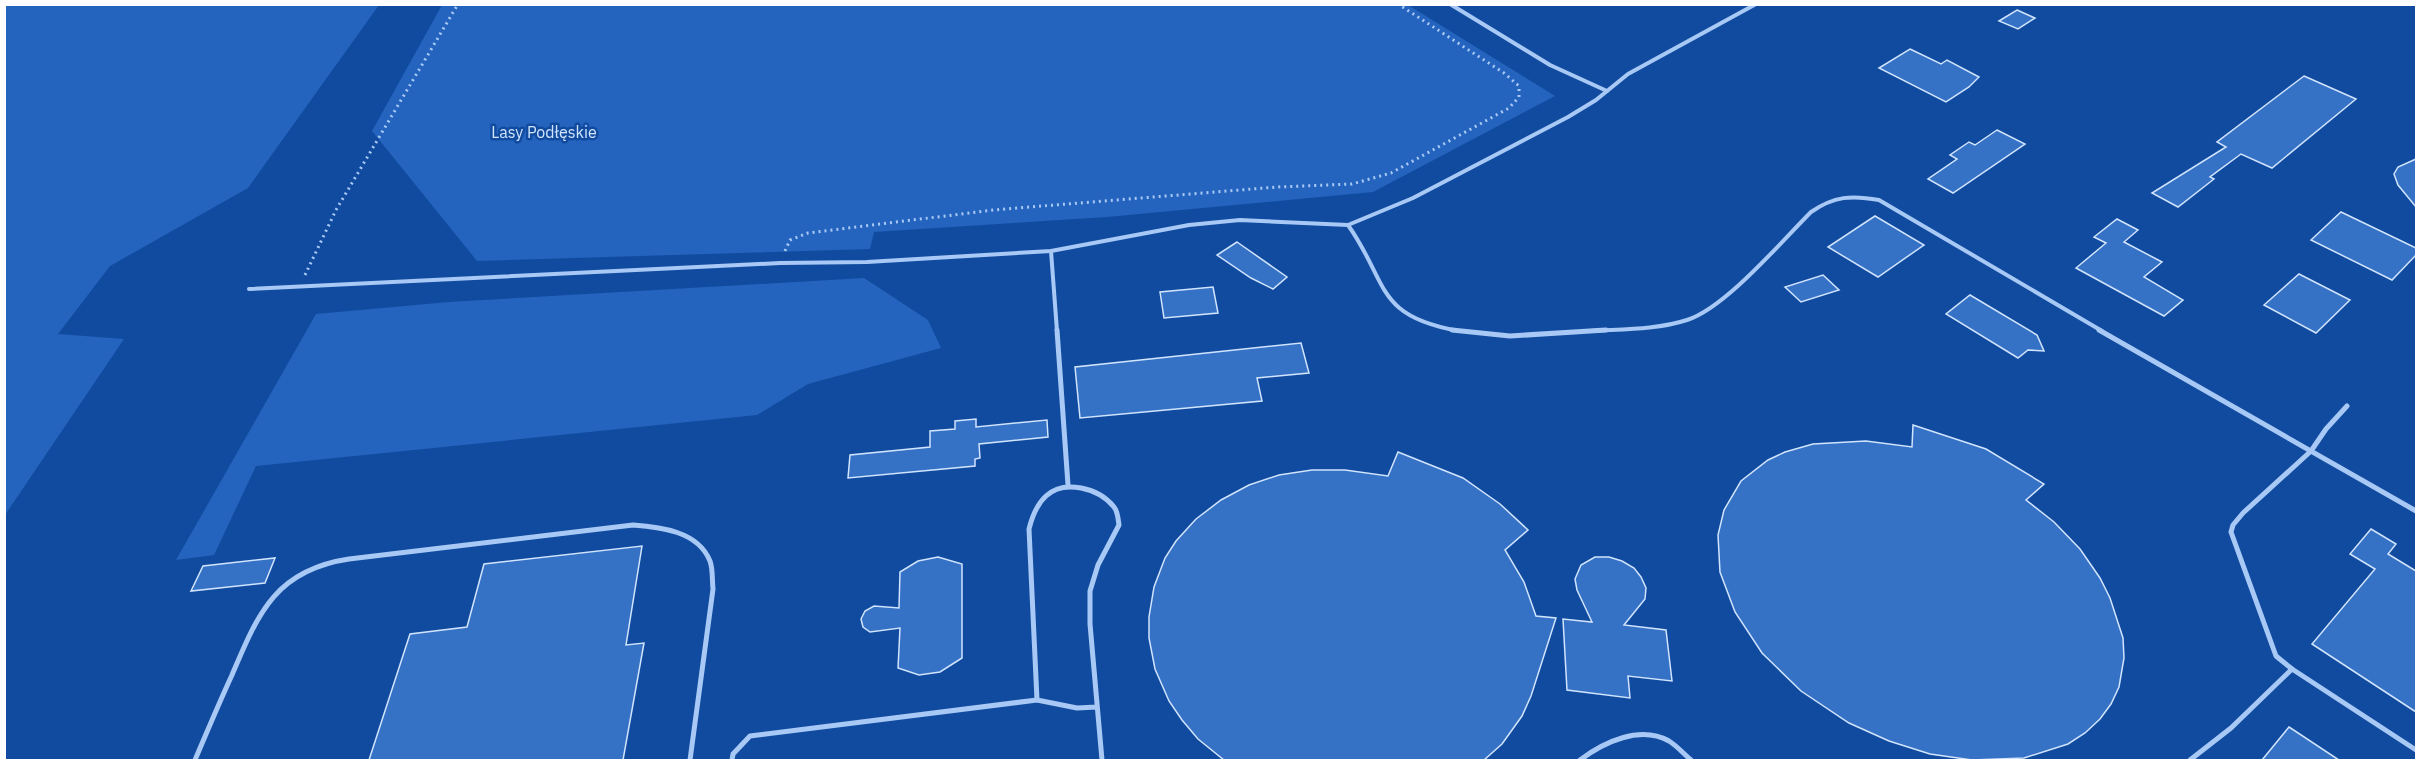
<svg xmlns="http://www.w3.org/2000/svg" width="2421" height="765" font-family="'IBM Plex Sans',sans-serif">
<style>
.green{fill:#2464be}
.building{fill:#3571c4;stroke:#d1e4fe;stroke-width:1.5}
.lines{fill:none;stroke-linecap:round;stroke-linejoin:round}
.path{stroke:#a8c9f5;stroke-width:3;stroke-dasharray:2 4;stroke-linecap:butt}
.service-far1{stroke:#a8c9f5;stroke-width:4}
.service{stroke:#a8c9f5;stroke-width:5}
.labels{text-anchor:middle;stroke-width:5;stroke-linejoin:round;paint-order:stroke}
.park-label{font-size:16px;fill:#d1e4fe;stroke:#114b9f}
</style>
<rect width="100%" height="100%" fill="#114b9f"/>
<!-- green -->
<g class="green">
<polygon points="5,4 379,5 248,188 110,266 58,334 124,339 5,515"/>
<polygon points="442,5 1408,5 1555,96 1373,192 1107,217 874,232 870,249 477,261 372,131"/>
<polygon points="864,278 928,320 941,348 808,384 757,415 256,466 214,555 176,560 316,314 449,302"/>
</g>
<!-- building -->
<g class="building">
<polygon points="2017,10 2035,18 2018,29 1999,21"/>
<polygon points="1910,49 1941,64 1947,60 1979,77 1969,87 1946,102 1879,68"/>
<polygon points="2304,76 2356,99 2272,168 2241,154 2210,177 2214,179 2178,207 2152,193 2226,147 2217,142"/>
<polygon points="1997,130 2025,144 1953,193 1928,179 1957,159 1950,155 1969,142 1975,145"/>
<polygon points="2416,159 2416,207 2398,185 2394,174 2398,167"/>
<polygon points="2341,212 2416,248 2416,255 2392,280 2311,240"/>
<polygon points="1875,216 1924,245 1878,277 1828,247"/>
<polygon points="2117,219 2138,230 2124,242 2162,262 2144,277 2183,300 2164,316 2076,268 2106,243 2094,237"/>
<polygon points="1237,242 1287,277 1273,289 1251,278 1217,255"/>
<polygon points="2299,274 2350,300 2316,333 2264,305"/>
<polygon points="1823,275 1839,290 1801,302 1785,287"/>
<polygon points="1213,287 1218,313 1164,318 1160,292"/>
<polygon points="1970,295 2037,335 2044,351 2028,350 2018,358 1946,314"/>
<polygon points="1301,343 1309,373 1257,378 1262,401 1080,418 1075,367"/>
<polygon points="976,419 976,427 1047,420 1048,437 979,444 980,458 975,459 975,466 848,478 850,455 930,447 930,431 955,429 955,421"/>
<polygon points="1913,425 1986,449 2044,484 2026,500 2054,522 2080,549 2100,578 2110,598 2123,638 2124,658 2119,687 2111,704 2100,719 2085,733 2068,744 2024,758 1972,760 1930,754 1889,741 1849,723 1801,691 1762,653 1735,612 1720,572 1718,535 1724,510 1741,481 1768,460 1785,452 1813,444 1866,441 1912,447"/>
<polygon points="1398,452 1463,478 1500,504 1528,530 1505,550 1524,582 1536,616 1556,618 1531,696 1522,716 1502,744 1484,760 1224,760 1198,739 1182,720 1169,701 1155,669 1149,638 1149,617 1154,587 1165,558 1176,541 1196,519 1221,500 1249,485 1279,475 1312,470 1345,470 1388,476"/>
<polygon points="2371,529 2396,544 2388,554 2416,571 2416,712 2312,644 2375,569 2350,554"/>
<polygon points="642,546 626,645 644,643 623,760 369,760 410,634 467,627 484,564"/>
<polygon points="938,557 962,564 962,658 940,672 919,675 898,668 900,628 870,632 863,627 861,619 865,611 874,606 899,608 900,572 918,561"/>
<polygon points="1595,557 1609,557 1622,561 1634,568 1641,577 1646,588 1645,599 1624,625 1666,630 1672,681 1628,676 1630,698 1567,690 1563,619 1592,622 1577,590 1575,579 1581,565"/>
<polygon points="275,558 265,583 191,591 203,566"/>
<polygon points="2289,727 2339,760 2262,760"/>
</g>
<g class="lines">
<!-- path -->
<g class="path">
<polyline points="785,251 790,240 808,233 993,210 1277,187 1352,184 1391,173 1509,108 1519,97 1519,86 1504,73 1398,4"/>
<polyline points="305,275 336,210 458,4"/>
</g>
<!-- service-far1 -->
<g class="service-far1">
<polyline points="1450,4 1550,65 1607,91"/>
<polyline points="1051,251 1057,331"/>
<polyline points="249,289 780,263 867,262 1051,251 1189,225 1240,220 1348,225"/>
<path d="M 1459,331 C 1374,316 1389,283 1348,225 L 1413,198 L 1568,117 L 1596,100 L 1628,74 L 1756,4"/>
<path d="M 1590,331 C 1622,329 1656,330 1687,320 C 1725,308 1781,242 1811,212 C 1834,196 1852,195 1879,200 L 2102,331"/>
</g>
<!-- service -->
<g class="service">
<polyline points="1057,330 1068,485"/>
<polyline points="1452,330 1510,336 1606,330"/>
<polyline points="2099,330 2416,511"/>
<polyline points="2347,406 2326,429 2311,451 2243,513 2233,525 2231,532 2276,656 2292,669 2416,750"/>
<path d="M 1097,707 L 1077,708 L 1037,700 L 1029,529 C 1032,517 1036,505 1046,496 C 1064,479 1099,488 1114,507 C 1118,512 1118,519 1119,525 L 1098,565 L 1090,591 L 1090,624 L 1102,760"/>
<path d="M 195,760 C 207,732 219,703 232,675 C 258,614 275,570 349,559 L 633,525 C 660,527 698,531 710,561 C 713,569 712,580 713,589 L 690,760"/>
<polyline points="732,760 733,754 750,736 1037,700"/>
<path d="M 1580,760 C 1604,742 1640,725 1669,741 C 1677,746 1684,754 1691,760"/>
<polyline points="2190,760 2231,728 2292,669"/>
</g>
</g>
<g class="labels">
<!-- park labels -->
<g class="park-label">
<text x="544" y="138">Lasy Podłęskie</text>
</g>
</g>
<!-- border -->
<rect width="2421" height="765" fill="none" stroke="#ffffff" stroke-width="12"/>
</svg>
